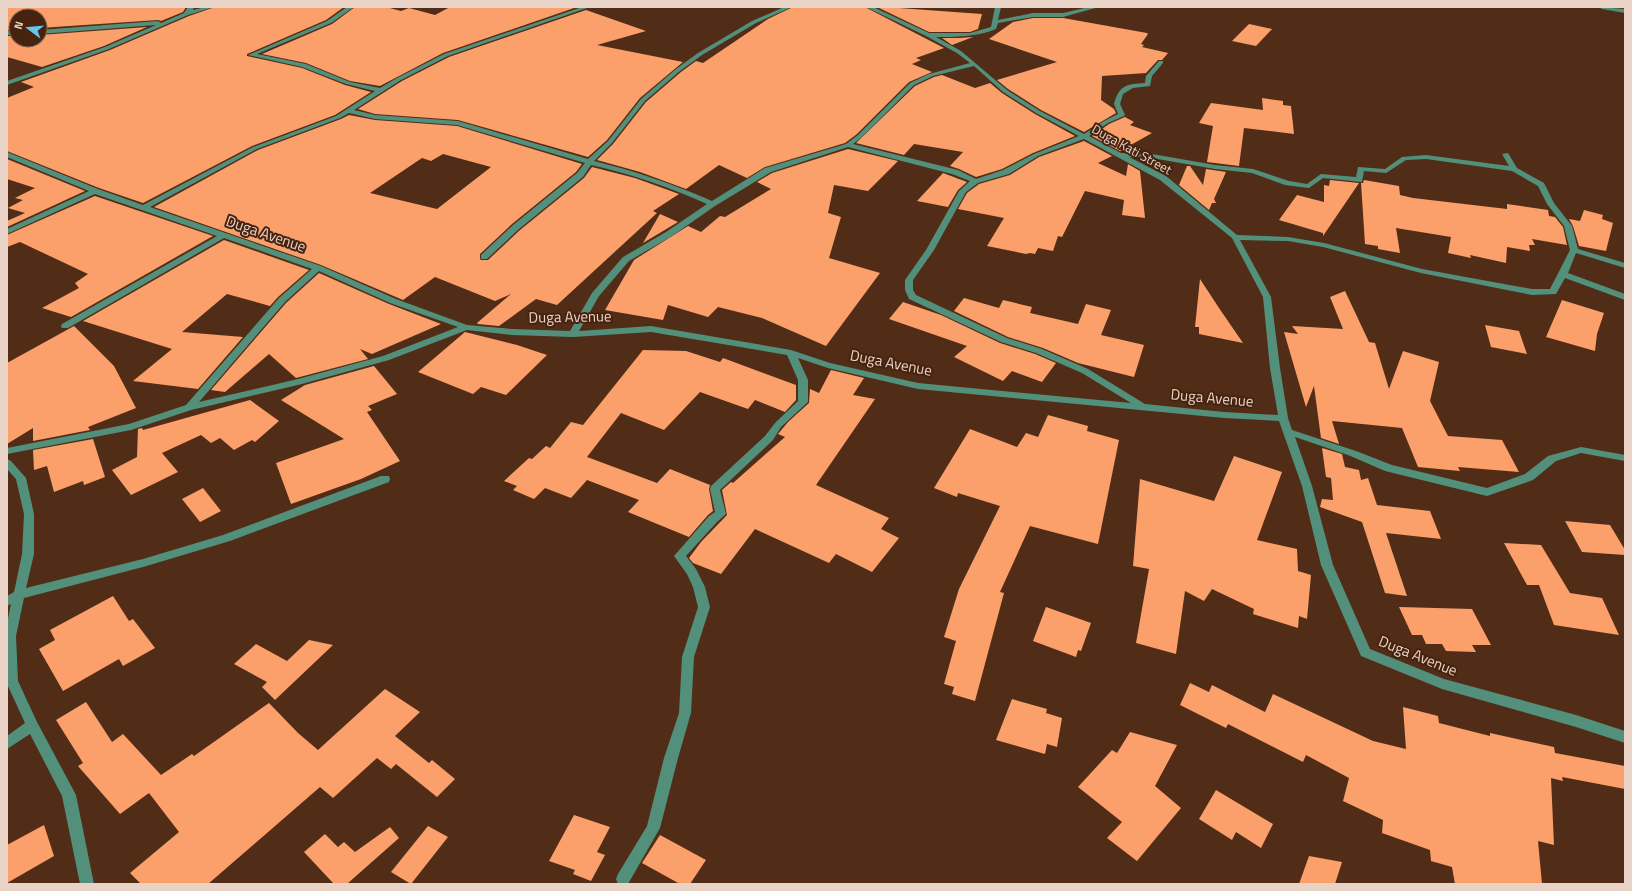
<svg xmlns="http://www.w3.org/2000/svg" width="1632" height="891" font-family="'Titillium Web',sans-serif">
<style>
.building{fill:#fca06b;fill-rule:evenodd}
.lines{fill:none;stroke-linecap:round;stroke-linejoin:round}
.minor{fill:#52907b;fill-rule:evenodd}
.labels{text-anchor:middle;stroke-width:4;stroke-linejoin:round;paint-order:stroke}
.far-street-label{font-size:13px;fill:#e9d2c6;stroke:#46230e}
.street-label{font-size:15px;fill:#e9d2c6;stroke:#46230e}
</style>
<rect width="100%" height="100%" fill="#512d18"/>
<!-- building -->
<g class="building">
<polygon points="7,7 186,7 183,12 161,21 158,20 40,28 40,16 16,16 16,30 7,30"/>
<polygon points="215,7 344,7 326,20 247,54 247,56 302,68 345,85 371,92 335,115 252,146 143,203 99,188 7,151 7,98 34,87 21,82 110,50 189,16"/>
<polygon points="355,7 386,7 401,11 409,8 435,15 450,7 577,7 443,53 380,86 350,81 306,63 262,54 332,24"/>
<polygon points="793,7 865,7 944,48 916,58 921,60 912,64 932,72 909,82 857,134 845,143 765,167 747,178 719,165 686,189 640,172 597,160 613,144 646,102 681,72 696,61 703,63 768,19"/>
<polygon points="877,7 885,7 982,14 978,29 970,32 929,32"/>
<polygon points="586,10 646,31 597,45 683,62 640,98 607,140 588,157 458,120 375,114 358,109 402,81 449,57"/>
<polygon points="1033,18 1063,18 1147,33 1148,34 1141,44 1144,45 1142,47 1168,53 1162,60 1158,60 1146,73 1102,76 1101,100 1114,109 1116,113 1084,132 1041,110 1008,89 997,80 1057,62 989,39 1013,22"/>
<polygon points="1249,24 1272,29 1256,46 1232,41"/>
<polygon points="147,27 104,46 42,67 7,57 7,36 16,36 16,40 40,40 40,35"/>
<polygon points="973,37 952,45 942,38 959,38"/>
<polygon points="942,75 975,88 990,83 1002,93 1035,114 1075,136 1033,153 1002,169 976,177 959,169 950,166 963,152 914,144 904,155 856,143 915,86 934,77"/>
<polygon points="1262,98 1283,101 1283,105 1291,106 1294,134 1244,128 1239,166 1207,162 1213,126 1199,123 1211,103 1263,110"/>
<path d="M 349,115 L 375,120 L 457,126 L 582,164 L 576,172 L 512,224 L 480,254 L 480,259 L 481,260 L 488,260 L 520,230 L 584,178 L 592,167 L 635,178 L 679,194 L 653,211 L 657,213 L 557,305 L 536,299 L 499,326 L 478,324 L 477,323 L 511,294 L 495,301 L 435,277 L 403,300 L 321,265 L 154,207 L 258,150 L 341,119 ZM 443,154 L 491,167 L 437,209 L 370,193 L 422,158 L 431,161 Z"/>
<polygon points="1125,117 1134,122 1130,125 1152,133 1120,151 1092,136 1109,124"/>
<polygon points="1084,141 1112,156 1098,163 1126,176 1128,164 1140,171 1145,218 1122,215 1124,200 1085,191 1062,237 1058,236 1053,251 1038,248 1035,254 1030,253 1026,254 987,246 1004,218 958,209 967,193 979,184 1010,175 1039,157"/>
<polygon points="848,149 898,161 868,191 834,185 828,213 841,217 829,258 880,273 826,346 762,318 718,307 708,317 668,305 663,320 605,310 634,260 688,226 701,232 720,216 725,217 771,189 757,182 772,173"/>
<polygon points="7,159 85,191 7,227 7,221 25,213 8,208 23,200 15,198 35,188 7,179"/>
<polygon points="1187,166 1190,166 1203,185 1206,169 1226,172 1214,199 1216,203 1212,203 1209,210 1179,185"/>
<polygon points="943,173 967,182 958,190 948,207 917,201"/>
<polygon points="1330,180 1359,183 1323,236 1323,233 1279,220 1297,195 1324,202 1324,185 1329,186"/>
<polygon points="1364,180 1399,186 1400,195 1413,198 1507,209 1507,204 1548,210 1549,216 1555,217 1563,227 1567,245 1532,239 1535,245 1529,245 1530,251 1507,247 1506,263 1470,255 1471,258 1448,253 1451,237 1396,228 1400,253 1378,249 1378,246 1365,244 1361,183 1363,183"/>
<polygon points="95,196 213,236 71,317 42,308 79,288 75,283 88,274 20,242 7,247 7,235"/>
<polygon points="1584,210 1603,215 1602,219 1613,223 1606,251 1579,246 1573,226 1569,219 1580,221"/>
<polygon points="660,214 678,222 643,243"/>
<polygon points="224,240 309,270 278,297 270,306 227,294 182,332 243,337 198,389 133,381 172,349 83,321"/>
<polygon points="319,273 389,304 441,324 372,354 360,349 368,359 296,378 269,354 225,392 211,390 286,303"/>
<polygon points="1200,279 1219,308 1243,343 1199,334 1199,327 1195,327"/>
<polygon points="1345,291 1369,342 1375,343 1389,389 1403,351 1439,362 1430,401 1448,436 1502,440 1519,472 1458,467 1460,471 1418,467 1402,428 1332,421 1339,444 1321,438 1314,386 1306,407 1284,332 1298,334 1292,326 1343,329 1330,297"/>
<polygon points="964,298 999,308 1003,300 1032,307 1030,313 1078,324 1086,304 1111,310 1101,335 1144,345 1134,377 1078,363 1043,348 1008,337 954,311"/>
<polygon points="1562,300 1604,313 1597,334 1595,351 1546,337"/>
<polygon points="903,302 941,315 1000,343 1035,354 1056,363 1042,382 1012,371 1003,381 954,357 967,346 889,319"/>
<polygon points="1485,325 1519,331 1527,354 1491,347"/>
<polygon points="74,326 114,366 136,408 88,427 90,430 33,441 33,428 7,444 7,363"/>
<polygon points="465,332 517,345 547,355 506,395 481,387 473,394 418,372"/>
<polygon points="643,350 686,351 720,362 723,358 796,385 796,400 785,412 755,400 748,409 700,392 664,430 621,413 587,457 657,483 670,469 710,485 709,489 713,511 708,515 689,537 628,512 639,500 587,480 571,498 545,488 534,499 513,490 517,486 504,481 529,458 532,459 546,446 550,448 571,422 583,425"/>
<polygon points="374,366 397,394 368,406 372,410 367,412 400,461 361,479 291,504 276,463 344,439 281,400 305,385"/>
<polygon points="831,370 864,378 853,395 875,399 816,485 889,518 881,529 899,538 872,572 836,554 829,563 755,529 721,574 693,563 689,558 701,542 727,515 722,490 731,482 733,483 785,437 778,434 788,422 809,403 810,389 819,393"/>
<polygon points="250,400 279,421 255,442 252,440 234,450 220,438 211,443 201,435 162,453 178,472 131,495 112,470 137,457 138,429 142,428 143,430"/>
<polygon points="1048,415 1088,426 1087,431 1119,440 1098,544 1030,526 1000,592 1004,593 975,701 952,694 954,687 944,684 956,641 944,637 959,589 1000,506 958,493 957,497 934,488 970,429 1017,447 1026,433 1038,437"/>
<polygon points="93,439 105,477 84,485 83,481 54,492 47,466 34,470 33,450"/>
<polygon points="1322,448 1342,454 1345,467 1359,470 1361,480 1368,478 1377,505 1430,511 1441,539 1386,533 1407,596 1385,593 1362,522 1320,507 1322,499 1333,500 1331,478 1326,477"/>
<polygon points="1234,456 1282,472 1257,540 1297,549 1298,571 1311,575 1307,619 1299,616 1298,628 1253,614 1254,609 1212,589 1204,601 1185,591 1176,654 1136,643 1149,569 1133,566 1140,479 1214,501"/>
<polygon points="203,488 221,511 200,522 182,499"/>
<polygon points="1565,521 1610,525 1625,550 1625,555 1582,552"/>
<polygon points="1504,543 1541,545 1570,593 1602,598 1619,635 1554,625 1539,585 1527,585"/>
<polygon points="113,596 129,621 133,619 155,648 123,666 119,659 63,691 39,649 55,640 50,630"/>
<polygon points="1046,607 1091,623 1081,651 1078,650 1076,657 1033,641"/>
<polygon points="1399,607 1472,609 1491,645 1472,645 1476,652 1446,651 1442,644 1426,644 1422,635 1412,635"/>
<polygon points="309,640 333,645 275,700 262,687 267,682 234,664 256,644 287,661"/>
<polygon points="1190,683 1209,692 1212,685 1265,712 1273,694 1373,741 1406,749 1403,707 1438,716 1439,723 1490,736 1490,733 1554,747 1555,753 1625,766 1625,789 1562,777 1563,781 1551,778 1554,845 1538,841 1542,884 1455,884 1452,867 1431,861 1430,850 1382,833 1383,820 1343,801 1349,778 1306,755 1303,762 1228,724 1226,728 1180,705"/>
<polygon points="385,689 420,712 395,736 429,763 432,760 455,779 437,797 396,764 391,769 377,758 333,798 320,787 208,884 141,884 130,873 179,832 149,793 120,814 78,766 83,763 56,720 86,702 112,742 123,734 161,775 192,754 194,756 269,703 298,733 318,750"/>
<polygon points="1012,699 1047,709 1046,713 1062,718 1057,747 1047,744 1045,754 996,740"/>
<polygon points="1130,732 1177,745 1155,786 1181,808 1137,861 1107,838 1122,822 1078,787 1112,750 1117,753"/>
<polygon points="1216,790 1273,824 1261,848 1236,832 1232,840 1199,819"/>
<polygon points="574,815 610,827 597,852 605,855 591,881 573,874 575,870 549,861"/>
<polygon points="44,825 54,856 7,883 7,845"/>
<polygon points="428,826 448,837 411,884 391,872"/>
<polygon points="390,827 399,838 347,884 334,884 304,852 325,834 338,847 344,842 355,852"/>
<polygon points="660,835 706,860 690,884 680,884 642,863"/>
<polygon points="1309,856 1342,862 1335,884 1299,884"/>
</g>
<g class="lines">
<!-- minor -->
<g class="minor">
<polygon points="188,7 194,7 193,10 205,7 214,7 188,15 109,49 7,85 7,81 105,47 156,25 40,34 40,30 158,21 161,23 184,13"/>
<path d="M 347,7 L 354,7 L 331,23 L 257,54 L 306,64 L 350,82 L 380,88 L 397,78 L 444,54 L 582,7 L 590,7 L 448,56 L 401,80 L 354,110 L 375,115 L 458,121 L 588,159 L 608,141 L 641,99 L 676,69 L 698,53 L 752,21 L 784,7 L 792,7 L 756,23 L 702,55 L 680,71 L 645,101 L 612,143 L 594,161 C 635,171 673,184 712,201 L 765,168 L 846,144 L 858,135 L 910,83 L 929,74 L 970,63 L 957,53 L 926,36 L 866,7 L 873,7 L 929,33 L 970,33 L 991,27 L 995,7 L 1001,7 L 998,20 L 1033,13 L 1063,13 L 1089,7 L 1099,7 L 1063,17 L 1033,17 L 998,23 L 996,29 C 976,37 957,37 936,37 L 961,51 L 1007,90 L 1040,111 L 1084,134 L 1104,121 L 1118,114 L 1114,104 C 1119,85 1127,84 1145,83 L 1146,76 L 1159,61 L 1163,61 L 1163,63 L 1152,76 L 1150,86 L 1133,88 L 1123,94 L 1120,104 L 1125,115 L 1124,116 L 1108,123 L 1089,136 L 1121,153 L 1152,154 L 1215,165 L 1253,169 L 1289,181 L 1307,184 L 1321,174 L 1356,177 L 1358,167 L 1385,169 L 1402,157 L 1426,155 L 1509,166 L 1502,154 L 1508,153 L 1517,168 L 1544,183 L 1554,203 L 1572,226 L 1578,249 L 1625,263 L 1625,268 L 1576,253 L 1568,273 L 1625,294 L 1625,300 L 1565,278 L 1556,294 L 1532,295 L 1421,273 L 1323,247 L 1288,241 L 1240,240 L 1271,297 L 1280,368 L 1288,418 L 1292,430 L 1356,451 L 1392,465 L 1487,488 L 1525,474 L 1548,456 L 1581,447 L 1625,455 L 1625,461 L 1581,453 L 1556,461 L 1533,480 L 1487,496 L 1385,471 L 1348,455 L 1295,437 L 1312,486 L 1333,565 L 1370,649 L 1444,679 L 1576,715 L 1625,731 L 1625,743 L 1576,727 L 1442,689 L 1361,656 L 1321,565 L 1302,486 L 1279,421 L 1224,418 L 918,389 L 828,368 L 798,358 L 808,380 L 808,402 L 781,427 L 773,440 L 720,490 L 726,514 L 717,522 L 686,556 L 696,569 L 705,587 L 710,607 L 694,657 L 691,713 L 678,758 L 660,828 L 628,884 L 618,884 L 616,879 L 618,874 L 647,826 L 664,758 L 679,713 L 682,657 L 698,607 L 693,587 L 687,574 L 674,556 L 709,516 L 715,512 L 710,489 L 711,486 L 765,436 L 775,423 L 798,401 L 798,380 L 787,355 L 651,332 L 573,337 L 512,335 L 467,330 L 389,360 L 302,384 L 191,410 L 131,430 L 7,454 L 7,448 L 129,424 L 186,405 L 279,298 L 312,269 L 224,238 L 68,328 L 62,328 L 61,326 L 62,324 L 217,236 L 95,194 L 7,234 L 7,229 L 89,191 L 7,157 L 7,152 L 98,189 L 143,205 L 253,147 L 336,116 L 375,91 L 346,84 L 302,67 L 248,55 L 327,21 ZM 974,66 L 1003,92 L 1036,113 L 1079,136 L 1034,154 L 1003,170 L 976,179 L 958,170 L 853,144 L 862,137 L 914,85 L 933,76 ZM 349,113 L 375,119 L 457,125 L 585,163 L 577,173 L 513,225 L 481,255 L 481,259 L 487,259 L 519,229 L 583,177 L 591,165 C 631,174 669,187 707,204 L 666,232 L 623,257 L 592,293 L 570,331 L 512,329 L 467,325 L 396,299 L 321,266 L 150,207 L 257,149 L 340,118 ZM 1084,139 L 1160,180 L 1232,238 L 1263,297 L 1270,368 L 1278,415 L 1224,412 L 1145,404 L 1088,369 L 1042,349 L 1007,338 L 916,295 L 913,290 L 913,280 L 934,250 L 966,192 L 978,183 L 1009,174 L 1038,156 ZM 848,147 L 952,174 L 970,181 L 959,191 L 926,250 L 905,280 L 905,290 L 909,299 L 1001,342 L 1036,353 L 1082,373 L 1131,403 L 918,383 L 830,363 L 791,350 L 651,326 L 579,331 L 599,296 L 629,261 L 672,236 L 715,206 L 771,172 ZM 1129,157 L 1152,158 L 1215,169 L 1252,173 L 1285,185 L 1309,188 L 1323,178 L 1362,182 L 1364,171 L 1386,173 L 1406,160 L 1426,159 L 1512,171 L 1538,186 L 1547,204 L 1564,226 L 1570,250 L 1550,289 L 1532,289 L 1422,269 L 1324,243 L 1288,237 L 1237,235 L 1166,176 ZM 319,271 L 390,303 L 458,327 L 383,356 L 298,379 L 199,402 L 285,302 Z"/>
<polygon points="1599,7 1625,9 1625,13 1602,9"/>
<rect x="7" y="31" width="9" height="4"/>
<polygon points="7,459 11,461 26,478 34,514 34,554 26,588 143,559 223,535 381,476 389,476 390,479 389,482 230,541 143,567 24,598 16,636 18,681 37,722 76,795 94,884 80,884 62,796 30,734 7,749 7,736 25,723 7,684 7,623 11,604 7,606 7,596 14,592 22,554 24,514 16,479 7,469"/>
</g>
</g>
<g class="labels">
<!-- far-street labels -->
<g class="far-street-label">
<text transform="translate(1132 149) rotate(29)" y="5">Duga Kati Street</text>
</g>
<!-- street labels -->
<g class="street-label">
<text transform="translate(266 234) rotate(19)" y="5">Duga Avenue</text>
<text transform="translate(570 317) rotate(-1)" y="5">Duga Avenue</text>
<text transform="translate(891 363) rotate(11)" y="5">Duga Avenue</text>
<text transform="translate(1212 398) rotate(5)" y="5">Duga Avenue</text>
<text transform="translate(1418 656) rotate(22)" y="5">Duga Avenue</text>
</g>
</g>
<!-- border -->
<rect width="1632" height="891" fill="none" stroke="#e9d2c6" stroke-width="16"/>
<!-- north arrow -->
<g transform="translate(28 28) rotate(286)"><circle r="19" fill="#46230e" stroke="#876958"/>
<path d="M0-3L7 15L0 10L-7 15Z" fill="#66c4ef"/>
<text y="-6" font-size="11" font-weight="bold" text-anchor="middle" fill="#e9d2c6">N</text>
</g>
</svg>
